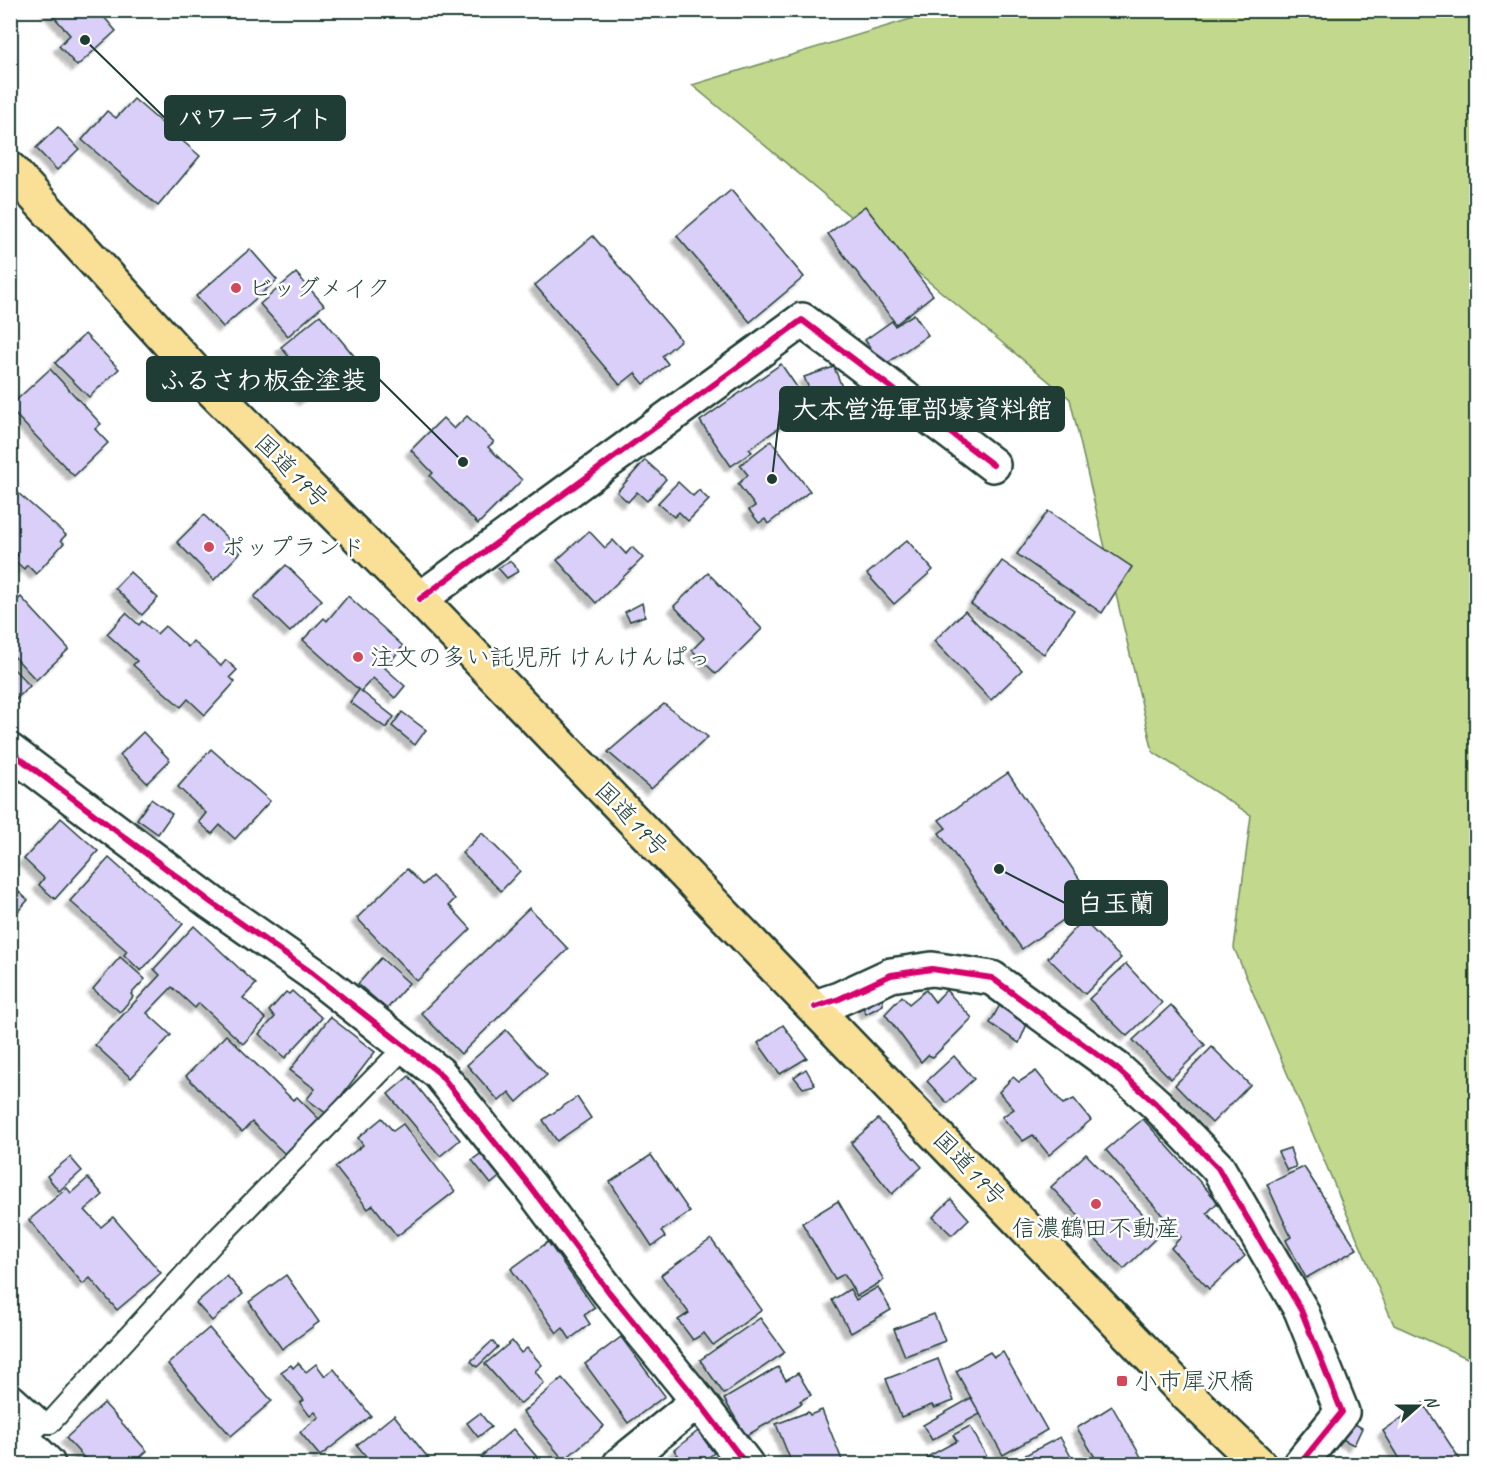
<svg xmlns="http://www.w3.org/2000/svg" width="1487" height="1475" font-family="Caveat,'Klee One',sans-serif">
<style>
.green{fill:#c2d88d;stroke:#708a60;stroke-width:1.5}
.building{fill:#d9cff8;stroke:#1f3d34;stroke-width:1.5;filter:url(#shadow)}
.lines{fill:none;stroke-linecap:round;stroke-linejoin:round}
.service-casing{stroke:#1f3d34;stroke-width:24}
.minor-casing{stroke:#1f3d34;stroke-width:38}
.trunk-casing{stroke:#1f3d34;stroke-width:38}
.service{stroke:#fff;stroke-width:20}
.minor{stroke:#fff;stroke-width:33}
.trunk{stroke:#fadf96;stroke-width:33}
.cycleway-casing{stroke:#fff;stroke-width:10}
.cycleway{stroke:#d6006c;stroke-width:6}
.poi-dot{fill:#d1495b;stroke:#fff;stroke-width:2}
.labels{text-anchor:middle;stroke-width:5;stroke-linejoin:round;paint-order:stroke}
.poi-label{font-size:24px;fill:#1f3d34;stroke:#fff;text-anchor:start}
.street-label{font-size:24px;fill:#1f3d34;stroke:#fff}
.leader{fill:none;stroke:#1f3d34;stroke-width:2}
.callout-dot{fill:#1f3d34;stroke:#fff;stroke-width:2}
.callout{fill:#1f3d34;stroke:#1f3d34;stroke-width:2}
.callout-label{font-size:26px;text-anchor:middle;font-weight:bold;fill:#fff}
</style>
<defs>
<filter id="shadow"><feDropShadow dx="-5.5" dy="5.5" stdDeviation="1.5" flood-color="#0004"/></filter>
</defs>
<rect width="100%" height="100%" fill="#fff"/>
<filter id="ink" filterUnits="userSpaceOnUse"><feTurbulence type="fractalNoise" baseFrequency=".0167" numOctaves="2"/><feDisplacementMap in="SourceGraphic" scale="12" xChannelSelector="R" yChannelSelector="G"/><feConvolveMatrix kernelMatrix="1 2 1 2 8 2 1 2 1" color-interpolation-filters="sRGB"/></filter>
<g filter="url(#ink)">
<!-- green -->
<polygon class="green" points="937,11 1476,11 1476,1362 1394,1325 1234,948 1251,815 1153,752 1070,399 692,85"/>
<!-- building -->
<g class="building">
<polygon points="48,10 98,10 116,31 77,66 59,46 70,35"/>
<polygon points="134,99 200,156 158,206 82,140 107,111 116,118"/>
<polygon points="58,127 79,149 57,170 36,148"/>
<polygon points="731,190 804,277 750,322 677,236"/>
<polygon points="865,206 933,295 896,324 828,234"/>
<polygon points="593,236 681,340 662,356 668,364 644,384 635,373 620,385 535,285"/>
<polygon points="250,249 277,280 223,327 196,296"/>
<polygon points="296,273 324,305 288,336 260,304"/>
<polygon points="914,314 928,335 883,366 865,340 892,321 895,326"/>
<polygon points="320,315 355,357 304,400 283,374 295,364 281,347"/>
<polygon points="85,334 119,369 89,397 55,363"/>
<polygon points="781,364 810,406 749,449 752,452 731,466 700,421"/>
<polygon points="834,367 842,387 813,398 804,377"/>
<polygon points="50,369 101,424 95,429 108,443 74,476 10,409 10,406"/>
<polygon points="467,416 494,442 488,447 522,480 478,524 430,476 433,473 411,450 443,418 454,429"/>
<polygon points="771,441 810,491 768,524 765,519 759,523 749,510 755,506 738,484 748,475 740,465"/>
<polygon points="645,460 666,479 647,501 637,492 628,502 617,492"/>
<polygon points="678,482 693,496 699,490 709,500 688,521 679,512 674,517 658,503"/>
<polygon points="17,492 66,535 61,540 64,543 36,574 27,565 24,569 14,560 18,555 10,549 10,499"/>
<polygon points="1048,511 1132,567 1102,613 1017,554"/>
<polygon points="204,515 241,552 214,580 177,542"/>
<polygon points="589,531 605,548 613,540 626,554 632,547 643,558 596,603 557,560"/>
<polygon points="907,540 933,570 894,604 867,574"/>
<polygon points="510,561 519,571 507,578 498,568"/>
<polygon points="1002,561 1074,610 1044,654 971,604"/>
<polygon points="286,565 322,600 290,632 254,597"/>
<polygon points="130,572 158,598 142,615 115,588"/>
<polygon points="708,573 762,629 716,674 692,650 704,638 674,606"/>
<polygon points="348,596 403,646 385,668 405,686 395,698 373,678 361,691 394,717 386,728 350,702 359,690 303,640 324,618 327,621"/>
<polygon points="21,597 69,649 36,680 10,652 10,607"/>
<polygon points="642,603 645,616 630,621 625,612"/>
<polygon points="965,611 1022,670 991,700 934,641"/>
<polygon points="126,613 139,625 142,621 157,634 165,626 188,647 193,641 221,666 226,660 237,670 230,677 235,682 205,715 188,699 181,707 133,665 137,661 107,634"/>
<polygon points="10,665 30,686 10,705"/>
<polygon points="664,704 708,737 651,789 608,752"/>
<polygon points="402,712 426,730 415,745 392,726"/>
<polygon points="143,732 170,760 147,783 120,755"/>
<polygon points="211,749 270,801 235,839 220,825 212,834 199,822 206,813 178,787"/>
<polygon points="1008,773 1093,899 1022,949 939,833 946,828 939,820"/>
<polygon points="151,799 172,814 158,834 137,819"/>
<polygon points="61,818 98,851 55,899 39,885 44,878 24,859"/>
<polygon points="482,833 520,871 501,891 462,853"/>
<polygon points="109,858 183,924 141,971 124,955 127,951 70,901"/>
<polygon points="407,869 423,885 432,876 455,899 449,905 471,929 417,981 357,918"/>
<polygon points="10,884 28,900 10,920"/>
<polygon points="529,908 568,949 461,1054 421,1013"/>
<polygon points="1083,920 1121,958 1085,994 1048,958"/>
<polygon points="194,926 256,984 243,998 266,1019 243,1044 199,1003 195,1008 172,987 147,1013 171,1035 131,1078 95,1045 160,975 154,969"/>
<polygon points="120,957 145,979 131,994 133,997 120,1012 93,989"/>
<polygon points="381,958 409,983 387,1009 358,984"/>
<polygon points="1126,964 1162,1003 1127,1036 1089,999"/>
<polygon points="926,990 935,1002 946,990 972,1018 933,1057 928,1055 921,1062 885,1014 902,996 909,1004"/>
<polygon points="292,991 322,1018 285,1058 259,1034 275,1017 269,1011 286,992 289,994"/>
<polygon points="883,997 883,1005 866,1014 862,1005"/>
<polygon points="1001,1003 1027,1024 1019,1043 990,1023"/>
<polygon points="1171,1005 1205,1045 1171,1079 1133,1040"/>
<polygon points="330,1017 375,1052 327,1114 307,1099 315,1089 290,1070"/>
<polygon points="783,1025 807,1058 780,1074 758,1043"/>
<polygon points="506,1030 547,1075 517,1102 509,1092 499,1101 467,1065"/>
<polygon points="226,1035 293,1100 297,1097 319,1119 285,1154 252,1122 242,1132 186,1076"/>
<polygon points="1212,1047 1250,1085 1212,1123 1175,1085"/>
<polygon points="954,1056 974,1079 947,1103 927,1081"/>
<polygon points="806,1069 815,1085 803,1088 794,1077"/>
<polygon points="1036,1071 1063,1104 1074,1099 1091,1120 1049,1155 1033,1135 1023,1141 1002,1117 1014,1109 999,1092 1013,1077 1019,1082"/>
<polygon points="409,1076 460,1140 440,1156 388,1094"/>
<polygon points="577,1097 591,1118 557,1141 543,1120"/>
<polygon points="382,1118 393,1131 403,1124 455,1191 397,1236 373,1205 368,1209 335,1167 363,1145 358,1138"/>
<polygon points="878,1119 922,1167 892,1194 851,1143"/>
<polygon points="1143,1119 1218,1202 1207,1213 1245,1256 1209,1289 1171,1248 1181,1237 1106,1150"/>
<polygon points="1290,1148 1296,1167 1287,1170 1278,1152"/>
<polygon points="486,1150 504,1173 491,1184 472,1160"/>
<polygon points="1086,1154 1161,1233 1124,1269 1096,1240 1099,1237 1051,1187"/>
<polygon points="651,1155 690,1212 661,1231 665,1237 652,1246 610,1182"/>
<polygon points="70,1157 82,1171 59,1191 47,1176"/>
<polygon points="1304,1167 1357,1249 1306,1278 1286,1240 1291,1237 1267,1184"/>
<polygon points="88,1178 103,1195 85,1210 101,1227 113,1217 161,1273 117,1310 90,1278 83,1284 29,1220 67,1188 71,1193"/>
<polygon points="951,1199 969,1219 952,1235 933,1217"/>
<polygon points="838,1201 884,1280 857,1296 844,1274 835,1279 802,1223"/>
<polygon points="711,1239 762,1310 713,1345 704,1333 693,1340 678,1320 689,1313 661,1275"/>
<polygon points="548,1242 595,1308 584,1315 590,1324 570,1339 563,1328 557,1333 511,1269"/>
<polygon points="286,1275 319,1322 282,1349 249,1302"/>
<polygon points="227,1276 243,1294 212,1321 196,1303"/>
<polygon points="878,1287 891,1310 851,1333 832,1300 850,1289 856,1300"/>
<polygon points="934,1314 945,1341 905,1356 894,1329"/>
<polygon points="760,1318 785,1352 724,1394 700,1360"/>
<polygon points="209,1328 272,1401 231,1436 168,1364"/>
<polygon points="621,1337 665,1396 628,1423 585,1364"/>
<polygon points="492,1341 498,1347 477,1367 471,1361"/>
<polygon points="512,1341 521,1353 527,1348 542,1365 535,1371 544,1383 520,1404 485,1364"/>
<polygon points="990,1352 994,1357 1003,1352 1047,1430 1003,1455 956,1371"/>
<polygon points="938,1359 954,1401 934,1408 932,1405 901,1417 886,1379"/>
<polygon points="298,1363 306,1372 316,1364 325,1376 334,1369 371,1416 320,1456 300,1432 319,1417 315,1412 310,1416 300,1403 304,1400 281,1372 291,1365 293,1368"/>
<polygon points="778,1367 786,1380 798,1373 811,1395 800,1401 802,1403 746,1436 724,1399"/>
<polygon points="562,1378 604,1426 564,1460 523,1412"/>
<polygon points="971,1398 980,1414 932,1440 923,1425"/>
<polygon points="104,1403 147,1451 132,1464 90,1464 66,1438"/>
<polygon points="1423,1403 1463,1464 1403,1464 1383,1431"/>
<polygon points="1112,1406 1145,1464 1099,1464 1077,1428"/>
<polygon points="822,1410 842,1460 830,1464 803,1464 803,1463 792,1464 776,1424 808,1412 810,1415"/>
<polygon points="480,1413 491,1427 478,1437 467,1423"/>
<polygon points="394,1415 433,1464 372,1464 357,1445"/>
<polygon points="1355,1424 1362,1428 1354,1445 1342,1439"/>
<polygon points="970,1426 991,1464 931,1464 927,1457 957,1441 953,1435"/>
<polygon points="513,1429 543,1464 488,1464 481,1457"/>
<polygon points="698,1431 714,1453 700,1464 685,1464 674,1450"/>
<polygon points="1060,1437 1075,1464 1008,1464"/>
</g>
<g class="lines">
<defs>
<polyline id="service" points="33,1422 50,1423 215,1241 404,1048"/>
<g id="minor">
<polyline points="420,599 802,320 993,465"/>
<polyline points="10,751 212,903 312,973 439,1073 529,1185 609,1292 698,1401 746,1464"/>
<polyline points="815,1007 839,999 891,975 932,969 992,978 1116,1068 1156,1104 1218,1168 1301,1310 1342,1412 1300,1464"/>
<polyline points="10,1401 33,1422 10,1442"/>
<polyline points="18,1434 48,1464"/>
<polyline points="620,1464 698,1401"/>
</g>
<polyline id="trunk" points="10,169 211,389 420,599 1183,1391 1259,1464"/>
</defs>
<!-- service casing -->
<use href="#service" class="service-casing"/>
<!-- minor casing -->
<use href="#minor" class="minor-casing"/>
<!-- trunk casing -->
<use href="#trunk" class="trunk-casing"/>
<!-- service -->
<use href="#service" class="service"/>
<!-- minor -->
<use href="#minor" class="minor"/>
<!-- trunk -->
<use href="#trunk" class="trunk"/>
<defs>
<g id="cycleway">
<polyline points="420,599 802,320 993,465"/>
<polyline points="10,751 212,903 312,973 439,1073 529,1185 609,1292 698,1401 746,1464"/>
<polyline points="815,1007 839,999 891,975 932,969 992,978 1116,1068 1156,1104 1218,1168 1301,1310 1342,1412 1300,1464"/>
</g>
</defs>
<!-- cycleway casing -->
<use href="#cycleway" class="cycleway-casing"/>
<!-- cycleway -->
<use href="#cycleway" class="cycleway"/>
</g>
</g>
<!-- markers -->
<g class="poi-dot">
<circle cx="236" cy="288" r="6"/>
<circle cx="209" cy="547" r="6"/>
<circle cx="358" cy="657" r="6"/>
<circle cx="1096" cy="1204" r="6"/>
<rect x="1116" y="1375" width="12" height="12" rx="3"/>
</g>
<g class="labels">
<!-- poi labels -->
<g class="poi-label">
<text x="248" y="296">ビッグメイク</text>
<text x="221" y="555">ポップランド</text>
<text x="370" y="665">注文の多い託児所 けんけんぱっ</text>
<text x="1096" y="1236" text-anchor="middle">信濃鶴田不動産</text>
<text x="1134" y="1389">小市犀沢橋</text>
</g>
<!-- street labels -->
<g class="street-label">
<text transform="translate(292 471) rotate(45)" y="8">国道19号</text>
<text transform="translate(632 819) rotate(46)" y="8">国道19号</text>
<text transform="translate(970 1168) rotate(46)" y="8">国道19号</text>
</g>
</g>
<!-- callouts -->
<path class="leader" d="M85 40L165 118M463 462L379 379M772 479L780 409M999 869L1065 903"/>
<g class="callout-dot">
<circle cx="85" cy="40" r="6"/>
<circle cx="463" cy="462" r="6"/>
<circle cx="772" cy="479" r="6"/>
<circle cx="999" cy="869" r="6"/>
</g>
<g class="callout">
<rect x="165" y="96" width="180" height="44" rx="6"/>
<rect x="147" y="357" width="232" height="44" rx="6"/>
<rect x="780" y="387" width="284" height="44" rx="6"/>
<rect x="1065" y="881" width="102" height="44" rx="6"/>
</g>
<g class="callout-label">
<text x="255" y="127">パワーライト</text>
<text x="263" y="389">ふるさわ板金塗装</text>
<text x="922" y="418">大本営海軍部壕資料館</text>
<text x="1116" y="912">白玉蘭</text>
</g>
<!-- margin -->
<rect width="1487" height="1475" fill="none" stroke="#fff" stroke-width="36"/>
<rect x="18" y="18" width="1451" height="1439" fill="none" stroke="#1f3d34" stroke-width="2" filter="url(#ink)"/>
<!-- north arrow -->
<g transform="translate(1418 1406) rotate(69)" stroke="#ffffff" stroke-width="4.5" paint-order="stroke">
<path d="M0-4.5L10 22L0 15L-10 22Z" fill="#1f3d34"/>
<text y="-9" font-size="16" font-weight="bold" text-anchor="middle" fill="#1f3d34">N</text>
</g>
</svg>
